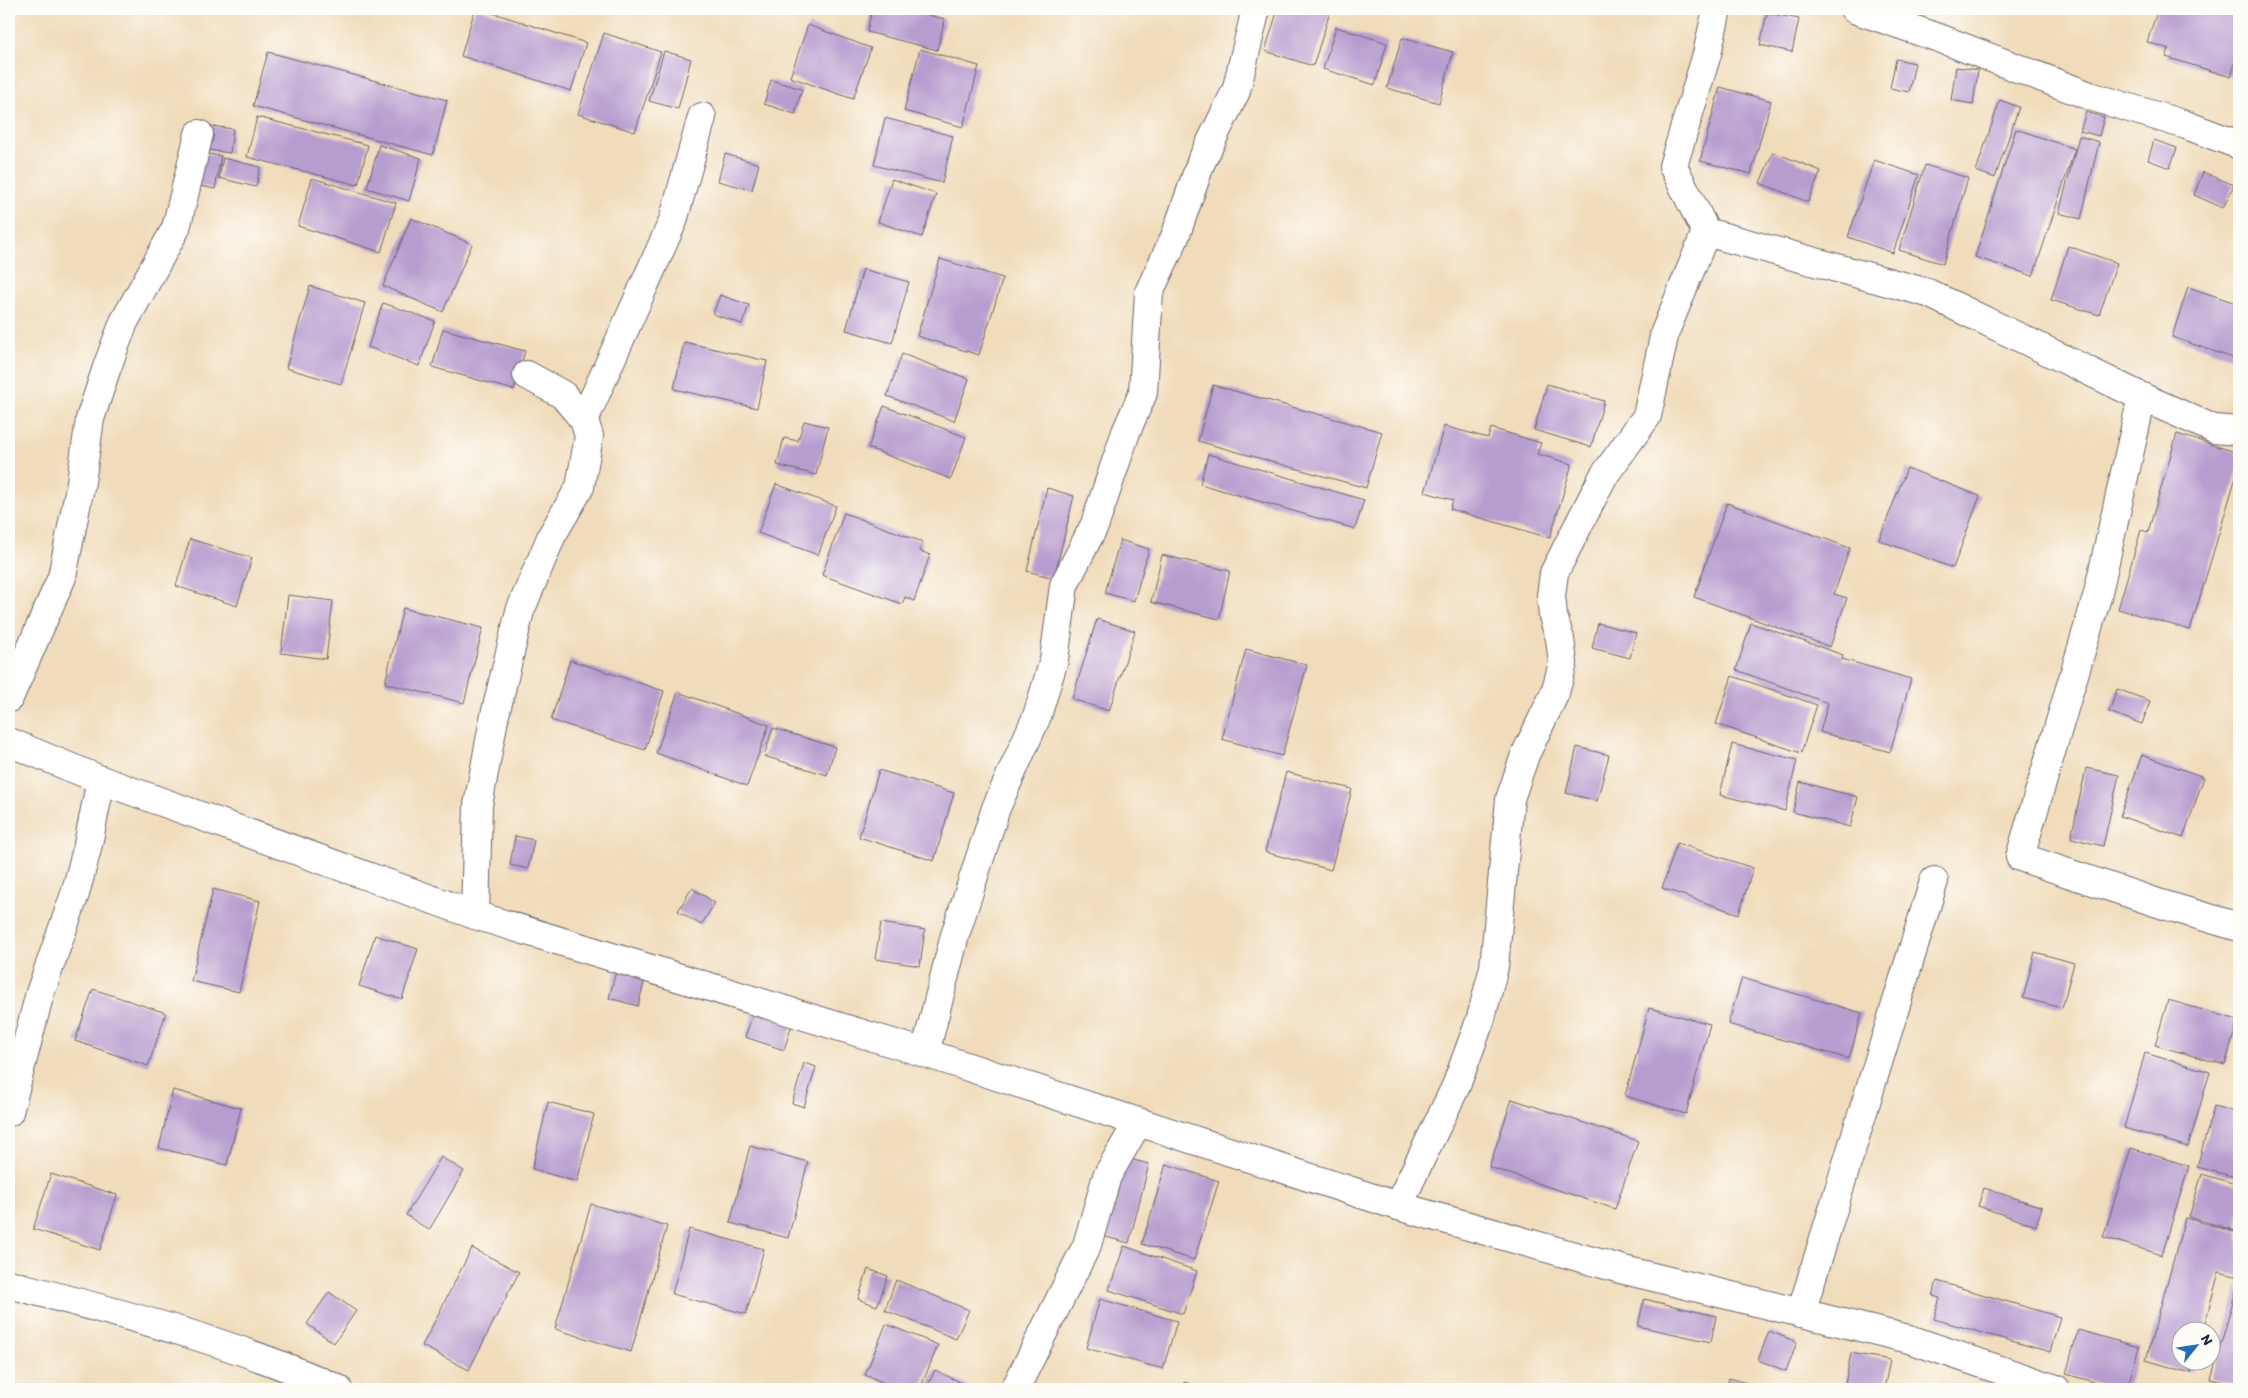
<svg xmlns="http://www.w3.org/2000/svg" width="2248" height="1398" font-family="Itim,sans-serif">
<style>
.building{fill:#b79dcf}
.lines{fill:none;stroke-linecap:round;stroke-linejoin:round}
.minor-casing{stroke:#6a6367;stroke-width:30}
.minor{stroke:#fff;stroke-width:28}
</style>
<rect width="100%" height="100%" fill="#fdfcf7"/>
<filter id="ink" filterUnits="userSpaceOnUse"><feTurbulence type="fractalNoise" baseFrequency=".02" numOctaves="2"/><feDisplacementMap in="SourceGraphic" scale="10" xChannelSelector="R" yChannelSelector="G"/><feConvolveMatrix kernelMatrix="1 2 1 2 8 2 1 2 1" color-interpolation-filters="sRGB"/></filter>
<filter id="wash" filterUnits="userSpaceOnUse"><feTurbulence type="fractalNoise" baseFrequency=".0096" numOctaves="4" result="noise"/><feDisplacementMap in="SourceGraphic" scale="20" xChannelSelector="R" yChannelSelector="G"/><feGaussianBlur stdDeviation="1.12" result="paint"/><feColorMatrix in="noise" values="0 0 0 0 0 0 0 0 0 0 0 0 0 0 0 0 0 1.4 0 .05"/><feComposite in="paint" operator="in"/></filter>
<g filter="url(#wash)">
<rect width="100%" height="100%" fill="#f0dbba"/>
<g id="blocks">
<!-- building -->
<g class="building">
<polygon points="475,9 481,9 586,43 571,91 461,56"/>
<polygon points="872,9 904,9 945,19 937,50 867,32"/>
<polygon points="1278,9 1331,9 1313,66 1265,51"/>
<polygon points="2158,9 2239,9 2239,49 2231,77 2166,57 2169,49 2147,42"/>
<polygon points="1767,13 1799,19 1792,52 1760,45"/>
<polygon points="808,25 871,48 853,99 790,77"/>
<polygon points="1336,27 1387,43 1375,85 1323,69"/>
<polygon points="604,33 661,52 635,132 578,114"/>
<polygon points="1402,38 1453,52 1439,103 1387,88"/>
<polygon points="920,49 979,66 963,127 904,111"/>
<polygon points="664,51 691,59 678,109 649,101"/>
<polygon points="268,52 447,100 433,155 253,106"/>
<polygon points="1896,59 1915,63 1909,92 1890,88"/>
<polygon points="1956,67 1978,70 1973,104 1951,100"/>
<polygon points="771,80 802,89 795,114 764,104"/>
<polygon points="1720,87 1771,101 1751,174 1700,161"/>
<polygon points="2000,100 2019,107 1995,178 1976,171"/>
<polygon points="2086,112 2104,117 2099,136 2080,131"/>
<polygon points="257,117 368,145 358,185 247,157"/>
<polygon points="885,118 953,136 942,183 874,165"/>
<polygon points="204,125 233,129 230,153 201,149"/>
<polygon points="2016,129 2075,149 2033,276 1975,257"/>
<polygon points="2079,136 2099,142 2081,219 2059,213"/>
<polygon points="2154,140 2177,148 2170,168 2148,160"/>
<polygon points="379,145 421,158 409,201 367,188"/>
<polygon points="197,152 221,156 215,189 191,184"/>
<polygon points="1773,152 1821,171 1808,202 1760,183"/>
<polygon points="725,154 759,164 752,190 718,181"/>
<polygon points="223,158 260,167 256,187 219,178"/>
<polygon points="1874,160 1919,175 1893,253 1848,237"/>
<polygon points="1925,165 1968,178 1943,264 1899,250"/>
<polygon points="2203,172 2234,185 2223,208 2194,195"/>
<polygon points="312,178 396,203 381,252 298,226"/>
<polygon points="892,179 936,194 922,237 878,222"/>
<polygon points="411,218 472,244 443,312 383,286"/>
<polygon points="2068,246 2117,263 2099,315 2051,300"/>
<polygon points="940,259 1003,278 979,355 917,336"/>
<polygon points="863,269 909,282 892,343 846,330"/>
<polygon points="310,286 365,303 341,384 286,368"/>
<polygon points="2188,287 2239,304 2239,360 2172,337"/>
<polygon points="720,295 749,305 742,324 713,314"/>
<polygon points="383,303 435,321 419,366 368,347"/>
<polygon points="443,329 525,351 514,390 432,367"/>
<polygon points="684,342 767,361 757,408 674,389"/>
<polygon points="902,354 969,379 954,421 887,396"/>
<polygon points="1547,384 1604,401 1591,447 1534,430"/>
<polygon points="1213,385 1382,432 1366,488 1198,441"/>
<polygon points="884,406 966,437 951,479 868,448"/>
<polygon points="804,421 828,427 816,475 777,465 784,438 798,441"/>
<polygon points="1444,426 1488,438 1491,428 1541,443 1537,454 1572,464 1550,538 1450,509 1453,500 1425,492"/>
<polygon points="2177,434 2239,453 2239,467 2190,630 2118,609 2141,530 2148,532"/>
<polygon points="1208,454 1364,500 1355,529 1200,484"/>
<polygon points="1907,468 1980,496 1953,568 1879,540"/>
<polygon points="776,484 836,506 818,555 758,533"/>
<polygon points="1047,488 1074,496 1054,578 1027,571"/>
<polygon points="1727,503 1850,548 1834,594 1847,598 1830,647 1694,597"/>
<polygon points="844,513 923,542 920,551 930,555 914,601 905,597 902,604 822,575"/>
<polygon points="190,539 252,558 237,606 176,586"/>
<polygon points="1120,540 1149,549 1134,601 1105,593"/>
<polygon points="1162,555 1230,571 1219,619 1151,602"/>
<polygon points="288,595 333,601 326,659 281,653"/>
<polygon points="403,608 483,628 464,703 385,683"/>
<polygon points="1097,619 1135,631 1109,711 1072,699"/>
<polygon points="1598,623 1636,633 1630,658 1592,648"/>
<polygon points="1751,623 1843,655 1842,659 1911,679 1890,752 1820,732 1828,703 1736,670"/>
<polygon points="1246,649 1307,665 1282,756 1222,739"/>
<polygon points="570,660 664,691 645,750 551,720"/>
<polygon points="1732,676 1817,705 1801,753 1716,724"/>
<polygon points="2117,689 2150,701 2142,724 2109,712"/>
<polygon points="678,692 769,725 747,786 656,753"/>
<polygon points="773,728 835,747 827,775 764,756"/>
<polygon points="1732,744 1797,760 1785,811 1720,795"/>
<polygon points="1577,747 1609,755 1597,801 1566,793"/>
<polygon points="2142,755 2204,777 2183,838 2120,816"/>
<polygon points="2086,768 2119,775 2103,846 2071,838"/>
<polygon points="879,770 954,793 934,861 859,837"/>
<polygon points="1286,772 1352,789 1331,870 1265,852"/>
<polygon points="1800,782 1858,797 1850,827 1793,812"/>
<polygon points="515,836 534,840 528,869 510,865"/>
<polygon points="1677,843 1753,868 1739,914 1662,888"/>
<polygon points="692,888 715,903 701,925 678,911"/>
<polygon points="213,889 260,901 239,992 191,981"/>
<polygon points="881,923 925,930 920,966 875,959"/>
<polygon points="375,935 418,949 402,999 359,986"/>
<polygon points="2035,952 2074,963 2062,1008 2023,998"/>
<polygon points="619,960 648,967 638,1006 609,998"/>
<polygon points="1742,978 1862,1013 1849,1059 1728,1024"/>
<polygon points="93,989 166,1013 148,1066 75,1041"/>
<polygon points="2168,1000 2238,1020 2225,1065 2155,1045"/>
<polygon points="755,1008 793,1021 784,1050 745,1037"/>
<polygon points="1649,1008 1710,1024 1686,1114 1625,1096"/>
<polygon points="2145,1053 2210,1072 2188,1147 2124,1128"/>
<polygon points="804,1063 816,1067 804,1107 792,1103"/>
<polygon points="173,1090 241,1108 227,1165 159,1148"/>
<polygon points="1512,1099 1638,1141 1615,1209 1489,1167"/>
<polygon points="548,1102 594,1114 577,1182 532,1169"/>
<polygon points="2214,1106 2239,1113 2239,1178 2197,1167"/>
<polygon points="750,1146 808,1162 788,1238 730,1223"/>
<polygon points="2131,1148 2189,1166 2162,1255 2103,1237"/>
<polygon points="1114,1155 1149,1164 1129,1243 1094,1234"/>
<polygon points="441,1157 464,1171 429,1230 406,1215"/>
<polygon points="1166,1164 1219,1181 1194,1260 1142,1244"/>
<polygon points="51,1174 117,1195 100,1250 33,1229"/>
<polygon points="2202,1174 2239,1185 2239,1232 2189,1217"/>
<polygon points="1984,1188 2042,1207 2036,1226 1978,1206"/>
<polygon points="591,1204 667,1226 631,1352 555,1329"/>
<polygon points="2185,1218 2239,1233 2239,1277 2219,1272 2203,1330 2180,1330 2180,1360 2195,1360 2191,1373 2146,1360"/>
<polygon points="689,1229 764,1249 746,1314 672,1294"/>
<polygon points="1124,1246 1197,1271 1183,1314 1109,1290"/>
<polygon points="472,1248 519,1272 469,1370 422,1346"/>
<polygon points="868,1269 888,1276 877,1306 858,1299"/>
<polygon points="896,1280 969,1310 956,1339 885,1310"/>
<polygon points="2239,1280 2239,1387 2211,1379"/>
<polygon points="1937,1281 2060,1317 2050,1352 1934,1319 1940,1298 1933,1296"/>
<polygon points="329,1292 356,1311 334,1343 307,1324"/>
<polygon points="1100,1299 1177,1321 1163,1369 1086,1348"/>
<polygon points="1644,1299 1716,1316 1711,1342 1638,1326"/>
<polygon points="886,1324 938,1345 920,1389 900,1389 865,1375"/>
<polygon points="2078,1330 2139,1347 2127,1389 2119,1389 2066,1374"/>
<polygon points="1769,1331 1797,1342 1786,1371 1758,1360"/>
<polygon points="1851,1353 1890,1360 1884,1389 1844,1389"/>
<polygon points="935,1370 968,1386 966,1389 926,1389"/>
<polygon points="1729,1378 1767,1389 1726,1389"/>
<polygon points="1184,1382 1207,1389 1182,1389"/>
</g>
</g>
</g>
<g filter="url(#ink)">
<use href="#blocks" fill-opacity="0" stroke="#6a6367" stroke-width="1"/>
<g class="lines">
<defs>
<g id="minor">
<polyline points="1854,9 1939,38 2090,96 2186,125 2239,145"/>
<polyline points="1706,232 1928,293 2142,397 2214,429 2239,431"/>
<polyline points="2142,397 2097,597 2020,857 2161,904 2239,927"/>
<polyline points="584,420 673,221 702,117"/>
<polyline points="9,698 62,577 81,482 90,419 107,367 124,322 176,228 199,134"/>
<polyline points="9,742 101,780 475,915 925,1053 1398,1206 1624,1270 1909,1339 2056,1389"/>
<polyline points="475,915 478,805 494,719 520,611 552,535 580,487 589,436 584,420 563,395 527,375"/>
<polyline points="925,1053 955,935 996,808 1037,716 1054,660 1064,585 1095,524 1126,432 1143,393 1149,292 1175,237 1201,162 1236,91 1256,9"/>
<polyline points="9,1112 40,993 75,894 87,849 101,780"/>
<polyline points="1398,1206 1456,1086 1481,1018 1494,967 1510,799 1525,755 1555,693 1563,663 1560,639 1553,616 1551,596 1554,573 1603,477 1647,416 1665,332 1706,232 1673,166 1707,54 1717,9"/>
<path d="M 9,1284 C 119,1313 234,1342 338,1389"/>
<polyline points="1801,1313 1934,881"/>
<polyline points="1015,1389 1087,1245 1107,1176 1138,1122"/>
</g>
</defs>
<!-- minor casing -->
<use href="#minor" class="minor-casing"/>
<!-- minor -->
<use href="#minor" class="minor"/>
</g>
</g>
<!-- margin -->
<rect width="2248" height="1398" fill="none" stroke="#fdfcf7" stroke-width="30"/>
<!-- north arrow -->
<g transform="translate(2196 1346) rotate(60)"><circle r="24" fill="#fdfcf7" stroke="#a5a5ac"/>
<path d="M0-4L9 19L0 12L-9 19Z" fill="#1f6fb2"/>
<text y="-8" font-size="14" font-weight="bold" text-anchor="middle" fill="#22223b">N</text>
</g>
</svg>
